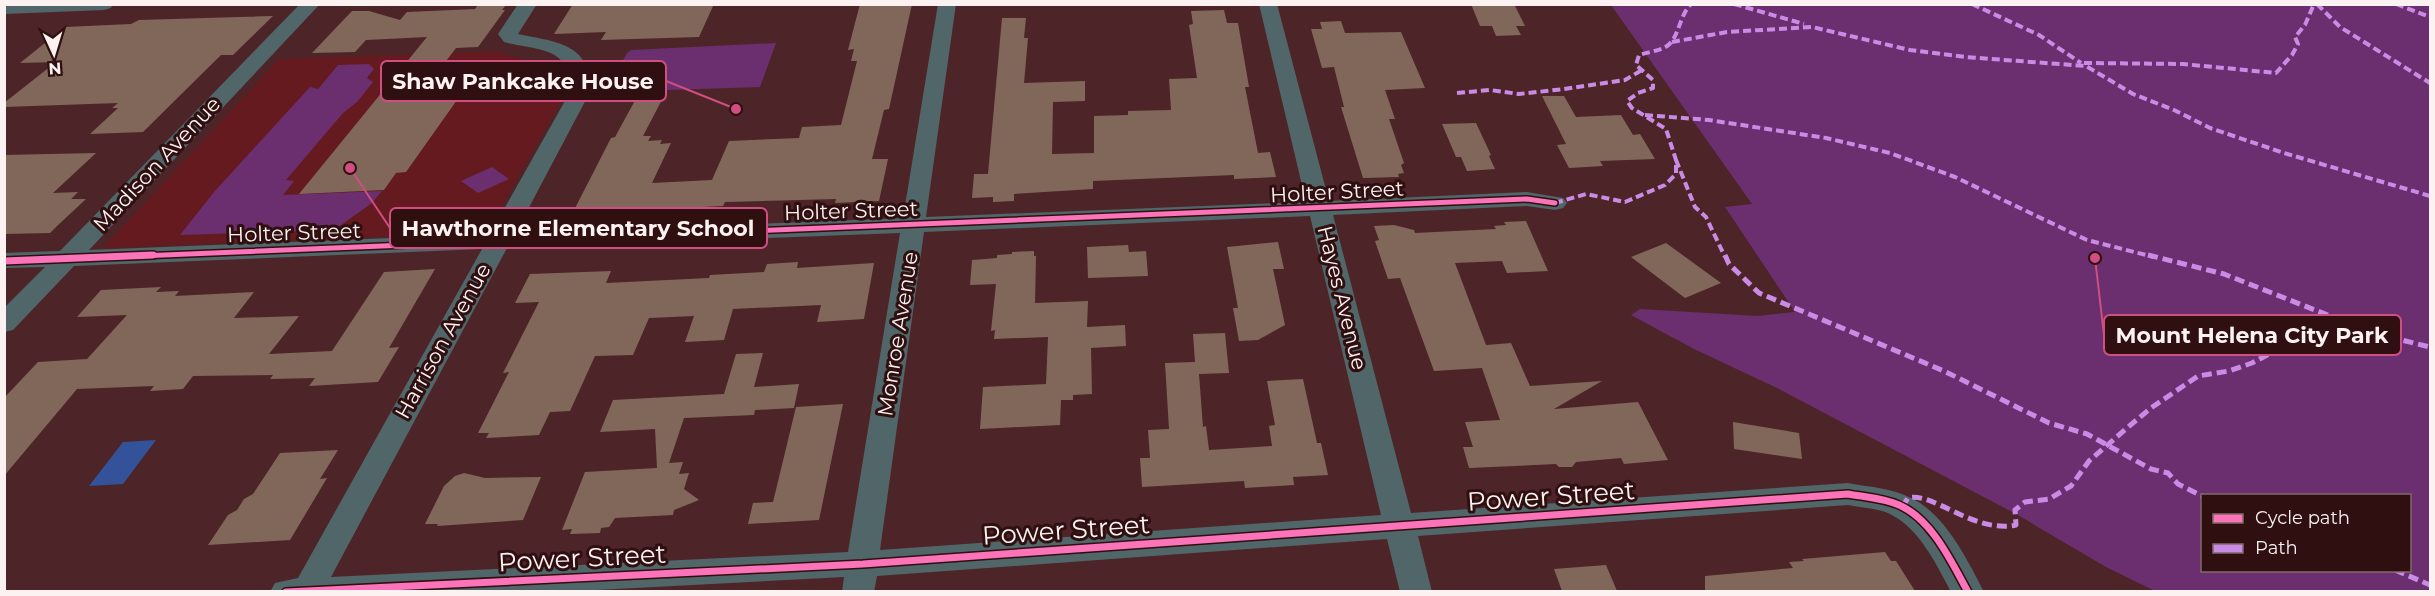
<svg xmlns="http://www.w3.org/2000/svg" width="2435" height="596" font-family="Montserrat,sans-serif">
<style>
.built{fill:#641a1e}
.green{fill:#6b2f6f;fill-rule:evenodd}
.water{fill:#335299}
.building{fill:#81675a}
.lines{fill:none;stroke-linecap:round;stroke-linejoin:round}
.street{fill:#516668;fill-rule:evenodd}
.quiet-far1{stroke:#ca8be6;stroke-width:4;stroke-dasharray:8 4;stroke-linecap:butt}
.quiet{stroke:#ca8be6;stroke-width:5;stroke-dasharray:10 5;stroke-linecap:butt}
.cycleway-far1-casing{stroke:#2f0f0f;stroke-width:8}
.cycleway-casing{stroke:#2f0f0f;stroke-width:10}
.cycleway-far1{stroke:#fb73b8;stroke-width:5}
.cycleway{stroke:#fb73b8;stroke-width:7}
.labels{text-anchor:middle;stroke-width:6;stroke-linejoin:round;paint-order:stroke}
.street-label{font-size:21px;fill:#fcf2f2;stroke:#2f0f0f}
.near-street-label{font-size:26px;fill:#fcf2f2;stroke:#2f0f0f}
.leader{fill:none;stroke:#d04e81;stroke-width:2}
.callout-dot{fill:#d04e81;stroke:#2f0f0f;stroke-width:2}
.callout{fill:#2f0f0f;stroke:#d04e81;stroke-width:2}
.callout-label{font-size:22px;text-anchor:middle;font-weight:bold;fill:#fcf2f2}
</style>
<rect width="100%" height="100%" fill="#4d2528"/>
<!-- built -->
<polygon class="built" points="495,51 539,64 552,76 561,92 560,103 487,232 103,248 279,59"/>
<!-- green -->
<g class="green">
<path d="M 1611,5 L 2430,5 L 2430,591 L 2155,591 L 2106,567 L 2016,514 L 1777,388 L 1694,349 L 1631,315 L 1640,309 L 1757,316 L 1795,312 L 1725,207 L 1752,204 ZM 2202,496 L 2410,496 L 2410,570 L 2202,570 Z"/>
<polygon points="776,43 760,87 605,92 627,53 631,50"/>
<polygon points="369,64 374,69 367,78 373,82 357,102 343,113 286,180 294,181 283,195 382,191 372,203 334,230 180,235 214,192 310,87 318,89 338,65"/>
<polygon points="492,167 509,179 478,193 461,181"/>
</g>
<!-- water -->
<polygon class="water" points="156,440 123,484 89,486 123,442"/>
<!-- building -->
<g class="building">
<polygon points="573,4 714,4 699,37 601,40 606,32 554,34"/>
<polygon points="860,4 912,4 889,109 884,110 872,159 888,159 879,201 835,203 836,199 725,202 723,206 682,208 681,212 570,218 611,138 615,137 638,95 665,94 643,136 651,136 648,141 662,140 660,144 671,143 652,183 712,180 729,141 799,138 802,127 841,125 857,61 851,61 854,49 848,50"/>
<polygon points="1471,4 1514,4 1525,26 1516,26 1521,35 1496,36 1492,26 1480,26"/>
<polygon points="477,6 505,6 502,10 505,10 478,47 456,48 415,102 457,100 406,172 396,173 384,190 299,194 427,37 366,40 355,52 312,53 352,11 369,11 400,20 407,12 475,9"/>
<polygon points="1224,10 1227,23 1238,23 1249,87 1245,87 1258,153 1270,152 1276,177 1234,179 1234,175 1093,181 1093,189 1014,194 1014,201 993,202 993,197 972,198 974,174 988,174 1002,18 1026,18 1024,38 1028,38 1024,83 1085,81 1085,101 1053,102 1052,154 1094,153 1094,116 1128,115 1128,111 1171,110 1169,79 1197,78 1189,25 1193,24 1191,11"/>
<polygon points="273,16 233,55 221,55 143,132 90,134 118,108 112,108 118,103 4,107 4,103 56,62 20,63 65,27 131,24 139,20"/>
<polygon points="1341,21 1345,33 1401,32 1425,88 1385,90 1395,119 1389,119 1404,163 1401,165 1404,173 1398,174 1399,177 1363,178 1341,107 1344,107 1334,67 1322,68 1311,29 1322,29 1320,22"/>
<polygon points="1542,96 1564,96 1576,117 1621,115 1633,135 1640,134 1655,159 1600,161 1603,166 1569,168 1557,145 1566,144"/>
<polygon points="1476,123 1491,155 1489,156 1495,169 1467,171 1461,157 1456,157 1442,124"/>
<polygon points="96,153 53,193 78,192 71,199 86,199 57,226 50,233 4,234 4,155"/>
<polygon points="1526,221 1548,271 1507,273 1502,261 1455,263 1486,345 1511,343 1530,386 1602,381 1554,409 1638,402 1668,460 1624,464 1621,458 1576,462 1572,467 1559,467 1556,464 1469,468 1463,447 1473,447 1465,422 1500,420 1482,368 1434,371 1400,278 1388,279 1375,241 1379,240 1374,226 1394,225 1414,230 1415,233 1496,229 1494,226 1506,225 1504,222"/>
<polygon points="1278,242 1284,269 1273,269 1285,325 1258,340 1239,341 1233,308 1238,308 1227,247"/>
<polygon points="1666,243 1721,283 1685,298 1631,257"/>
<polygon points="1128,245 1129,252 1146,251 1148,276 1088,278 1087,247"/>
<polygon points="1034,251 1034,256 1036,256 1035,303 1088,301 1087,327 1125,325 1126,346 1091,348 1092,394 1073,395 1073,400 1061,400 1060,425 980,429 983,387 1046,384 1048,337 994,339 995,330 991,331 996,284 970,285 972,260 997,258 997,255 1012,254 1012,252"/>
<polygon points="798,262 797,268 874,263 864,319 817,322 821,305 733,309 724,340 685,342 694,316 649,318 633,355 595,356 570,411 550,412 539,435 486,438 489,433 478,433 509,372 503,373 539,302 515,303 530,274 611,271 606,283 709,278 710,275 764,272 767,264"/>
<polygon points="435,269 389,348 399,347 378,382 309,386 315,378 270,379 273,375 193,376 183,389 150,391 154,386 77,389 4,476 4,398 38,362 87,359 127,315 77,317 101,290 161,287 156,292 179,291 175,296 254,292 234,318 299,316 269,354 332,351 384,272"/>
<polygon points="1225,333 1229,373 1199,374 1203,427 1206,426 1209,450 1272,446 1269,426 1275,425 1267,381 1303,379 1317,443 1321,443 1328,475 1293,477 1294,485 1245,488 1244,481 1142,487 1140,458 1150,458 1148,430 1169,429 1165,363 1195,362 1193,334"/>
<polygon points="763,353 754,387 799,384 794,408 755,410 754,415 684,418 669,463 683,462 679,474 689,473 684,489 699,500 674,510 673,515 615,518 609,527 601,528 600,533 570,534 572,529 562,530 585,472 657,468 655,429 600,432 613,400 724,394 736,354"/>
<polygon points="843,404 819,520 748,524 753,503 773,502 796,407"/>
<polygon points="1733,422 1799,433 1802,459 1734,449"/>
<polygon points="338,450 320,479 327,478 290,540 208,545 228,515 237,510 244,499 253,494 280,453"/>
<polygon points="464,473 485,478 541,477 523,520 437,526 438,524 425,524 444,486 455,476"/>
<polygon points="1885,552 1891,561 1896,561 1915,591 1705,591 1705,576 1793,568 1789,562 1804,561 1802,559"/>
<polygon points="1606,565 1617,591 1562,591 1554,569"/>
</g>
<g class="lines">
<!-- street -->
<g class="street">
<polygon points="4,4 113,4 111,8 104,10 4,14"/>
<path d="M 300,4 L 320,4 L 89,250 L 490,234 L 570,92 C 572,46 539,51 504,42 L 498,34 L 518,4 L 537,4 L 518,34 C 556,42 592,43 590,92 L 515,234 L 903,218 L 938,4 L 956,4 L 926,217 L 1306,202 L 1259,4 L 1277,4 L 1329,201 L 1527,192 L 1563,198 L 1567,203 L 1563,208 L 1555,210 L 1527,206 L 1333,215 L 1411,513 L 1848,483 C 1869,487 1892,488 1911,498 C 1945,514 1967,559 1984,592 L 1951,592 C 1937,565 1919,528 1890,514 C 1878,508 1861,508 1848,505 L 1418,536 L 1432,592 L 1400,592 L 1387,539 L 877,576 L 874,592 L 842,592 L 844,577 L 559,592 L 270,592 L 275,583 L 298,578 L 482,249 L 74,266 L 13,330 L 4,332 L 4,308 L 45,267 L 4,268 L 4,253 L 60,251 ZM 1310,216 L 1381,515 L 880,550 L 924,232 ZM 900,233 L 848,552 L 331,577 L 507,248 Z"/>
</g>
<!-- quiet-far1 -->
<g class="quiet-far1">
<polyline points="1734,4 1804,24"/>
<polyline points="1972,4 2039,35 2081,63"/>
<polyline points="2317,4 2340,27 2430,83"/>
<polyline points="2396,4 2430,17"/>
<polyline points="1672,42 1727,32 1812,27 1910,50 1965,57 2086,66 2133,94 2174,110 2210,128 2284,153 2430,196"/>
<polyline points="2084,63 2183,64 2276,73 2292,55 2298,44 2295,37 2305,25 2314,4"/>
<polyline points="1457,93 1490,90 1519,94 1564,89 1625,80 1642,70"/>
<polyline points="1645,115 1709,120 1826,138 1890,153 1955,177 2087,240 2154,257"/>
<polyline points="1676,160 1695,207 1706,217 1725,257"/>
<path d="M 1555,203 L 1586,194 L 1625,202 L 1665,185 L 1676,174 L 1676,160 L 1666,129 L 1632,108 L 1627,101 L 1638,93 L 1653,88 L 1653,80 L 1636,65 L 1639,55 C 1648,52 1659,51 1667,46 C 1679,38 1679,16 1691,4"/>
</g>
<!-- quiet -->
<g class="quiet">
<polyline points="1725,255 1729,264 1759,293 1944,371 2049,423 2087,434 2151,469 2168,473 2178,484 2202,496"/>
<polyline points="2148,255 2224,274 2373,333 2430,347"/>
<path d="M 1902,507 L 1908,498 C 1932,491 1974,534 2016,525 L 2015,510 L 2025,502 L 2049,499 L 2071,486 L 2089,461 L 2127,428 L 2151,408 L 2198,376 L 2229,371 L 2252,363 L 2313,331 L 2341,320"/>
<polyline points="2395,570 2430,585"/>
</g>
<defs>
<polyline id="cycleway-far1" points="115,257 1527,199 1555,203"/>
<g id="cycleway">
<polyline points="4,261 153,255"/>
<path d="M 286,592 L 863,564 L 1848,494 C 1865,497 1883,498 1899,505 C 1932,519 1952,563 1968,592"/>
</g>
</defs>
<!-- cycleway-far1 casing -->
<use href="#cycleway-far1" class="cycleway-far1-casing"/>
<!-- cycleway casing -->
<use href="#cycleway" class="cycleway-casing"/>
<!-- cycleway-far1 -->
<use href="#cycleway-far1" class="cycleway-far1"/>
<!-- cycleway -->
<use href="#cycleway" class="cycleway"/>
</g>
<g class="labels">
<!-- street labels -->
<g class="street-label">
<text transform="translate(157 164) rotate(-47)" y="7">Madison Avenue</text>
<text transform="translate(1337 192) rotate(-3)" y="7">Holter Street</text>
<text transform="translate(851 211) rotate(-2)" y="7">Holter Street</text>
<text transform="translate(294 233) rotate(-2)" y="7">Holter Street</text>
<text transform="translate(1342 298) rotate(76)" y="7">Hayes Avenue</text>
<text transform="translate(898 334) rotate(-81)" y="7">Monroe Avenue</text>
<text transform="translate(443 341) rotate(-61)" y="7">Harrison Avenue</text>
</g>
<!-- near-street labels -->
<g class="near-street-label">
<text transform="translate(1551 496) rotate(-4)" y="9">Power Street</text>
<text transform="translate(1066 530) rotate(-4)" y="9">Power Street</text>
<text transform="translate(582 558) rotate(-3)" y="9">Power Street</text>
</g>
</g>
<!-- callouts -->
<path class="leader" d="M736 109L666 81M350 168L390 228M2095 258L2104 335"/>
<g class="callout-dot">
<circle cx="736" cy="109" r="6"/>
<circle cx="350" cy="168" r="6"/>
<circle cx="2095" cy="258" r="6"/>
</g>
<g class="callout">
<rect x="381" y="61" width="285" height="40" rx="6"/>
<rect x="390" y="208" width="377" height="40" rx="6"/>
<rect x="2104" y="315" width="297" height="40" rx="6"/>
</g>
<g class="callout-label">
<text x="523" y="89">Shaw Pankcake House</text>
<text x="578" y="236">Hawthorne Elementary School</text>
<text x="2252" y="343">Mount Helena City Park</text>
</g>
<!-- border -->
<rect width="2435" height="596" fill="none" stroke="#fcf2f2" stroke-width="12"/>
<!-- legend -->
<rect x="2201" y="494" width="210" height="78" fill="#2f0f0f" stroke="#816a6a" stroke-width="1.5"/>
<rect x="2213" y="514" width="30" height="9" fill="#fb73b8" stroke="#816a6a" stroke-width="1.5"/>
<text x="2255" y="524" font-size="18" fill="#fcf2f2">Cycle path</text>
<rect x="2213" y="544" width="30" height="9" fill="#ca8be6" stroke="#816a6a" stroke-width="1.5"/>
<text x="2255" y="554" font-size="18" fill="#fcf2f2">Path</text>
<!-- north arrow -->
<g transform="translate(54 54) rotate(176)" stroke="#2f0f0f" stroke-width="4.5" paint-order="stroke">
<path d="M0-4.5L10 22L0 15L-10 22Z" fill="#fcf2f2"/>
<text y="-9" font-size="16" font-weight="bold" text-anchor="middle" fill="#fcf2f2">N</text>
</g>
</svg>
